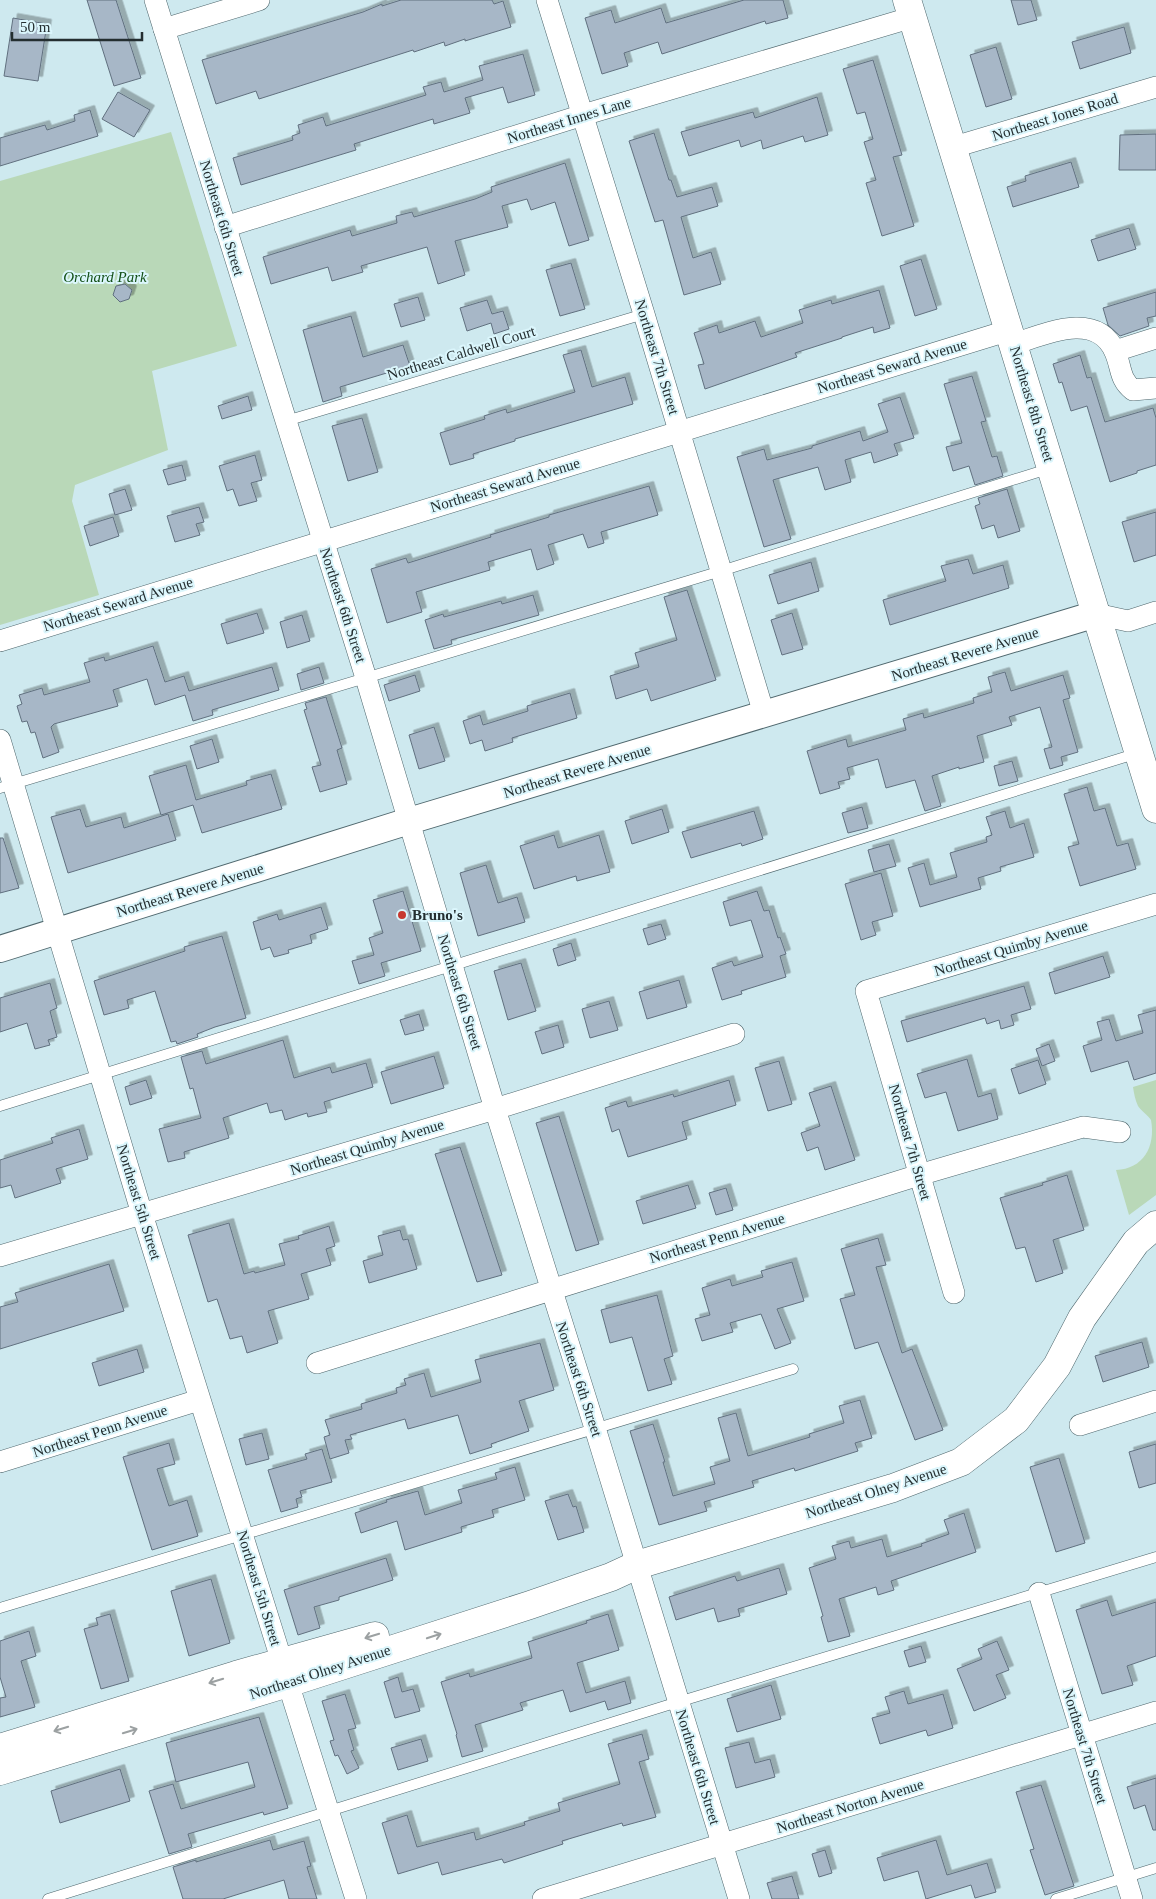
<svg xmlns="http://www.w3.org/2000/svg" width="1156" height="1899" font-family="Georgia,serif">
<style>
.green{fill:#b9d8b8}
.building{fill:#a7b7c7;stroke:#61707f;filter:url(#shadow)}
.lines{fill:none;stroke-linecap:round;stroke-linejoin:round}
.service-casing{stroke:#4f676d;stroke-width:11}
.minor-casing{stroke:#4f676d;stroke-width:22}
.tertiary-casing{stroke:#4f676d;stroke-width:28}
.secondary-casing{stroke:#4f676d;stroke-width:29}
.service{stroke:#fff;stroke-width:10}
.minor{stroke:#fff;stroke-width:21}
.tertiary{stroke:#fff;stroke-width:26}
.secondary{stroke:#fff;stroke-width:28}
.oneway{stroke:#9ca1a2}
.poi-dot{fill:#c73931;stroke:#dbf6fc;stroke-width:2}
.labels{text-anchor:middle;stroke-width:4;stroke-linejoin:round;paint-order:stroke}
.street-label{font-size:15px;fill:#242e30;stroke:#dbf6fc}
.park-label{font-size:15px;font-style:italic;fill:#135017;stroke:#dbf6fc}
.poi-label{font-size:15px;font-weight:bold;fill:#242e30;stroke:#dbf6fc;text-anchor:start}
</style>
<defs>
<filter id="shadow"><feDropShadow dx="4.5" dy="-4.5" stdDeviation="0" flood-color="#0004"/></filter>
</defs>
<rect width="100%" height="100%" fill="#cee9ef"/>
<!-- green -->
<g class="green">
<polygon points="171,132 237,346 152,371 168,450 75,485 72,501 99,595 0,625 0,181"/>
<path d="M 1156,1080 L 1156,1195 L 1129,1215 L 1116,1170 C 1143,1169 1156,1147 1151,1120 C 1148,1115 1141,1111 1138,1106 C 1135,1100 1134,1093 1133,1087 Z"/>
</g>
<!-- building -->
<g class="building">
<polygon points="87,0 116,0 141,78 114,86"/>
<polygon points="401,0 492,0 494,4 503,1 511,27 465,41 465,39 445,46 444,42 414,52 413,50 259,99 256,91 216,104 202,60 363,12 382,4 382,6"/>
<polygon points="744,0 783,0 788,18 766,24 765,21 662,54 658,42 624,53 628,66 602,74 585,18 611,10 615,23 661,8 666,23"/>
<polygon points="1011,0 1031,0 1037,20 1018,25"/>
<polygon points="13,18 47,24 38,81 4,76"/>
<polygon points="1124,27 1131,53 1080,69 1072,42"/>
<polygon points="996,47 1012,99 986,107 970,55"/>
<polygon points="523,54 535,95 508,103 503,87 465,98 470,113 434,124 433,119 354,144 356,150 241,185 233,158 293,140 292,136 300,133 298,125 323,117 326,126 426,95 423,87 441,82 444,92 483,80 479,66"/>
<polygon points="873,60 902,155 893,157 914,226 882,236 866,183 876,180 864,142 873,139 865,112 857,114 843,69"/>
<polygon points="118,92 150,110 134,137 102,119"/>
<polygon points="817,97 828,135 805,142 803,136 763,149 761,140 741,147 739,140 689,156 681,132 753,112 755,118"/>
<polygon points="90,110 98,136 0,166 0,138 45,125 47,130 75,121 74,115"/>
<polygon points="654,133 669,180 671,180 677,197 712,187 718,206 681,217 693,258 711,252 721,284 684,295 663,220 655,222 629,141"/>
<polygon points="1156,134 1156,170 1119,170 1120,135"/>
<polygon points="1071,162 1079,187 1013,207 1007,187 1026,181 1025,176"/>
<polygon points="565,163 589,240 569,246 555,202 531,210 527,199 502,206 508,227 455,241 465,275 438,284 427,247 361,266 363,272 332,281 328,267 271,284 263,257 350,230 352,236 397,223 396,216 412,212 414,217 475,199 492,192 491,187"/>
<polygon points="1129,228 1136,249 1098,261 1091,240"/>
<polygon points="921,259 937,309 915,316 900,266"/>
<polygon points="571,263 585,309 560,316 546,270"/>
<polygon points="125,284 132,290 129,299 120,302 113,295 116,286"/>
<polygon points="879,290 890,328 874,333 873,327 842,337 842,338 795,353 797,357 705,389 698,365 704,364 694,333 717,325 719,333 755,321 761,337 803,323 799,310 831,300 832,304"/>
<polygon points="1156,292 1156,316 1147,318 1149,326 1120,336 1108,325 1103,308"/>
<polygon points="418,297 425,320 401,327 394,304"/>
<polygon points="487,300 492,314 503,311 509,329 494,334 491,323 467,331 460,308"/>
<polygon points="351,316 363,357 403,345 410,366 340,387 342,396 323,402 303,330"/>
<polygon points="581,350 592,387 625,377 633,404 515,439 515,441 473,454 474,458 450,465 440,433 485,419 484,416 506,409 507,413 575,392 563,355"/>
<polygon points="1080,355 1087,378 1091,377 1105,422 1153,408 1156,418 1156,465 1137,471 1137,473 1110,482 1087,406 1071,411 1062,382 1059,383 1053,364"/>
<polygon points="972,376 986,421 981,422 992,457 997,456 1003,476 975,485 969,466 953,471 946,447 962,443 944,384"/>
<polygon points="248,396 252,410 222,419 218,406"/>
<polygon points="900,397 914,438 894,444 898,455 874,463 871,452 845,460 851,482 825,490 818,467 773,480 791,539 764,547 737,457 764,449 767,460 812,448 812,446 860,431 863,441 888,432 878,404"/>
<polygon points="362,418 378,472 348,481 332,426"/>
<polygon points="255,455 262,480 251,483 257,501 239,506 233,489 227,491 219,466"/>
<polygon points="182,465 186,480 168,485 163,470"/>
<polygon points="649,486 658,515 601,532 604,543 588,548 583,534 548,545 554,564 537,570 531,549 488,562 490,570 416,592 422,612 387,623 371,569 406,558 408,563 491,537 490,535 549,517 549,515"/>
<polygon points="125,489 132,510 115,515 109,494"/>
<polygon points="1007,489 1020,531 998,538 994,525 982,529 975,506 980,504 978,498"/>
<polygon points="199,507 204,522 196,524 200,535 175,542 167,516"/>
<polygon points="1156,512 1156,555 1134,562 1122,522"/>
<polygon points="113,517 119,536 90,546 84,526"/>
<polygon points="968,559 973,574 1003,565 1009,588 890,625 883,600 946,581 941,566"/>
<polygon points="811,562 819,591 778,604 769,575"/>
<polygon points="687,590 716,680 651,701 647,689 616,699 610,676 639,667 635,653 677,640 664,597"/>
<polygon points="533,595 539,615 451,640 452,644 434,649 425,620 443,614 444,617 501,601 502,604"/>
<polygon points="257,613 264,633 227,644 221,624"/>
<polygon points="792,613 803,649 782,655 771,620"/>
<polygon points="302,615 310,641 287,648 280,622"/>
<polygon points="153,646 165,682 184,676 189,691 272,667 279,690 212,710 213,715 193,721 185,695 155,705 147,679 113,690 118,706 54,724 51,727 59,752 43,758 35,732 31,733 27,721 22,722 17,706 22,704 19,695 42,688 44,695 90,682 84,663 104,657 105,661"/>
<polygon points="319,667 324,683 301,690 297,674"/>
<polygon points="1005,672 1011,691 1063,675 1070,698 1063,700 1078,752 1061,757 1063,765 1050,769 1044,749 1052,747 1040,707 1009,717 1012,725 977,736 984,762 959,769 959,767 932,776 941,806 925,811 915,780 886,788 878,759 847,768 850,779 838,782 840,788 820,794 807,751 846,739 848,747 906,730 903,719 923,713 924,718 974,703 973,698 992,692 988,677"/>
<polygon points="415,675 420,691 389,701 384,685"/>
<polygon points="570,693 577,718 512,738 513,742 485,751 482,740 470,744 463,721 480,715 483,725 528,711 527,706"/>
<polygon points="326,697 342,748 337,750 347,784 320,792 312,767 321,765 304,710 307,709 305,703"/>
<polygon points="434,727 445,761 419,769 409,735"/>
<polygon points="212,739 219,762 197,769 190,746"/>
<polygon points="1012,761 1018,781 999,786 994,766"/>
<polygon points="186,765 196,800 247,785 246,781 271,774 282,809 202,833 193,805 161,815 149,776"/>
<polygon points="1087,787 1094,811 1105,808 1117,846 1128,843 1136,869 1080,886 1068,847 1079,844 1064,794"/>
<polygon points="862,807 868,828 848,833 842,813"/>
<polygon points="80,809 86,827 121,817 124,828 168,814 176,840 68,873 51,817"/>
<polygon points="662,809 669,832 632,844 625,821"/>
<polygon points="754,811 763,839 742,846 741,843 691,858 682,832"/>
<polygon points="1005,811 1010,828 1024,823 1034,857 1000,867 1001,871 978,878 981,889 920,907 908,868 924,863 930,885 957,877 950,853 987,842 986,837 992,835 986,817"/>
<polygon points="554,835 558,848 599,835 610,872 577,881 576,876 534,889 520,846"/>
<polygon points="0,838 3,838 19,888 0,893"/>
<polygon points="889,844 896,866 874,872 868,850"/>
<polygon points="486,865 498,903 517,897 525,922 478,936 460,873"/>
<polygon points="881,873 893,916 872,922 876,935 861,940 845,884"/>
<polygon points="403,891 421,951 381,963 385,976 359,984 352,961 374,955 369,938 383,933 373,900"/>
<polygon points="757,891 764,911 769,910 778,938 780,937 786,954 780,956 786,977 741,991 742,994 722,1000 712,968 732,961 734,966 763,957 751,920 730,926 723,902"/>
<polygon points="321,907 328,929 310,935 312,943 288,950 289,953 274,957 270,947 261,950 253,922 277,914 279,920"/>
<polygon points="661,924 666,939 648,945 643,929"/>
<polygon points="222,936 246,1018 215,1027 197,1034 198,1037 177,1044 176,1041 171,1042 155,991 127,1000 129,1008 104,1015 94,981 185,951 184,947"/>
<polygon points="571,943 576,960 558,966 553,949"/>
<polygon points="1103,956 1110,977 1055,994 1049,973"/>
<polygon points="521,963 536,1011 508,1020 494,971"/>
<polygon points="679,980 687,1007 647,1019 639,992"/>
<polygon points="50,983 57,1008 50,1011 57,1037 48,1040 50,1045 35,1049 27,1023 0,1032 0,998"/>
<polygon points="1024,986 1031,1009 1011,1015 1014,1025 1001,1029 999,1020 987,1024 985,1018 907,1042 901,1021"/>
<polygon points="609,1001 618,1030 590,1038 582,1009"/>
<polygon points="1156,1010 1156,1073 1134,1080 1128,1061 1091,1072 1083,1046 1102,1040 1097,1022 1109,1019 1116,1041 1143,1033 1138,1015"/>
<polygon points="419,1014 424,1030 405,1035 400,1020"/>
<polygon points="558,1025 564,1047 542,1054 535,1032"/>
<polygon points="283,1040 294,1078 330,1067 332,1073 366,1063 373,1087 324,1102 327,1112 308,1117 307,1113 285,1120 282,1110 270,1113 267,1103 223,1118 229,1138 184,1152 185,1158 168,1162 159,1129 201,1118 193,1088 190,1089 181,1057 202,1051 206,1064"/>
<polygon points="1049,1044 1055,1061 1042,1066 1036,1049"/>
<polygon points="434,1056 444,1088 391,1104 381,1072"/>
<polygon points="967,1059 978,1097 991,1093 998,1119 958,1131 946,1092 925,1098 917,1074"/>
<polygon points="1038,1060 1046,1084 1019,1094 1011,1069"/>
<polygon points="779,1061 792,1104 768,1111 755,1068"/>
<polygon points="146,1080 152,1098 130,1105 125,1087"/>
<polygon points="729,1080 736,1105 682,1122 687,1139 628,1157 619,1129 612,1132 605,1108 626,1101 628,1107 673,1094 674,1097"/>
<polygon points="831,1086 855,1160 825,1170 818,1147 807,1151 801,1133 820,1126 809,1093"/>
<polygon points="559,1116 599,1244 576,1251 536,1123"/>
<polygon points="79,1129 88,1159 56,1169 61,1183 15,1198 11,1185 0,1188 0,1160 53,1143 51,1138"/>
<polygon points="460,1147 502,1275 477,1282 435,1154"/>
<polygon points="1067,1175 1084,1230 1053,1240 1063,1273 1036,1282 1025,1247 1016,1249 1000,1198 1043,1185 1042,1183"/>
<polygon points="688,1185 696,1208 643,1224 636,1201"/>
<polygon points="726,1188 733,1210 716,1215 709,1193"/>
<polygon points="229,1223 244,1274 254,1271 255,1273 285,1265 279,1244 299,1239 298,1236 329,1226 335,1246 326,1249 331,1265 301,1274 309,1299 268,1311 278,1343 247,1353 242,1336 230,1339 217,1299 208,1302 188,1235"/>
<polygon points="400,1230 403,1240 408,1239 417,1269 369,1283 363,1261 383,1255 378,1236"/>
<polygon points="878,1238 886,1265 876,1267 902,1353 912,1349 943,1430 915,1440 878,1342 855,1349 840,1299 855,1295 841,1249"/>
<polygon points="792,1262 804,1301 777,1309 791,1343 775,1349 761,1314 730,1323 733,1332 702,1341 695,1319 710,1315 702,1288 730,1279 732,1286 763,1277 761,1271"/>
<polygon points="109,1264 124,1311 0,1349 0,1307 18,1302 15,1293"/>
<polygon points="657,1295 673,1356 664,1359 672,1384 648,1391 632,1337 610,1343 601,1310"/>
<polygon points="1142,1342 1149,1367 1103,1382 1095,1356"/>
<polygon points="540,1343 554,1390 519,1401 529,1431 491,1444 492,1447 470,1454 458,1415 408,1429 405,1419 350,1435 352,1439 345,1440 349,1453 330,1459 324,1437 330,1435 325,1420 362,1409 361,1404 397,1393 396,1388 406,1385 404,1379 424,1373 431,1397 481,1382 475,1360"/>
<polygon points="137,1349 144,1372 99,1386 92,1363"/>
<polygon points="860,1400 872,1438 855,1443 858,1451 795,1471 794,1468 752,1481 754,1487 704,1502 707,1511 659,1525 630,1431 653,1424 665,1462 663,1462 673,1496 715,1484 710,1467 730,1461 718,1418 736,1413 748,1456 810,1437 809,1434 844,1423 839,1406"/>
<polygon points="262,1433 269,1459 246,1465 239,1439"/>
<polygon points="169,1443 175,1464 157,1469 169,1506 187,1500 198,1536 152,1550 123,1457"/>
<polygon points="1156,1444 1156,1483 1139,1488 1129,1452"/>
<polygon points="322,1449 332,1482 300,1491 302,1497 296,1499 298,1507 281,1512 268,1470 307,1459 305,1454"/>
<polygon points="1059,1458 1085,1543 1056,1552 1030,1467"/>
<polygon points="515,1467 525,1500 492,1510 494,1517 461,1527 462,1532 405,1550 397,1521 361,1533 355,1513 387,1502 386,1500 418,1491 425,1515 462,1503 458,1490 497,1479 495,1473"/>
<polygon points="568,1494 573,1507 576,1506 584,1532 558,1540 545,1501"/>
<polygon points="964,1513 976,1552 891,1581 894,1590 878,1595 876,1587 839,1599 850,1636 828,1642 821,1617 823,1616 809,1568 836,1559 832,1546 849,1541 851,1548 882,1539 887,1557 922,1546 921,1544 949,1534 944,1520"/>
<polygon points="386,1558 393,1580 339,1597 339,1600 314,1607 320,1628 298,1635 284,1590"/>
<polygon points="779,1568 787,1594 738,1609 740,1616 718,1622 714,1608 676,1620 669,1597 735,1576 737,1581"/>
<polygon points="211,1579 230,1643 189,1656 171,1591"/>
<polygon points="1107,1600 1112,1616 1156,1602 1156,1656 1127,1666 1133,1685 1102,1694 1076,1610"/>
<polygon points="110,1614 129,1681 101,1689 84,1629 98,1625 96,1618"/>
<polygon points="608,1614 619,1650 577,1663 586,1693 625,1681 631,1703 608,1710 605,1701 570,1712 563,1690 520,1703 523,1710 475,1725 483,1751 462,1757 456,1735 457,1734 441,1682 469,1673 470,1677 532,1658 528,1642 587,1623 586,1621"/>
<polygon points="29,1631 36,1656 21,1661 35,1707 0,1717 0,1698 6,1697 0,1677 0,1641"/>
<polygon points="997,1641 1009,1670 996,1675 1006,1698 974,1711 957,1669 982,1659 978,1649"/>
<polygon points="921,1646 926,1662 909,1667 904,1651"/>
<polygon points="398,1677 402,1692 413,1689 420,1711 395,1718 384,1682"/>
<polygon points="771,1685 781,1719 737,1732 727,1699"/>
<polygon points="904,1691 908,1704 943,1694 953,1728 928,1736 926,1730 880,1744 872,1718 890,1713 885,1697"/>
<polygon points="345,1694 356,1728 348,1730 354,1750 351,1751 359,1768 347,1774 338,1755 335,1756 330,1741 334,1740 322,1701"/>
<polygon points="259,1717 288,1808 264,1815 263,1812 188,1834 192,1847 169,1854 149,1791 173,1784 181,1809 255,1787 248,1762 176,1782 166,1743"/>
<polygon points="642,1734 649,1759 639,1762 656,1817 623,1826 622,1823 562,1841 563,1844 504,1863 502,1859 442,1875 438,1862 398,1874 382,1823 407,1815 417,1847 474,1832 476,1840 525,1825 524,1822 560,1811 558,1803 620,1784 608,1744"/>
<polygon points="421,1739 428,1761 398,1770 391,1748"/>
<polygon points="749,1742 755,1763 770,1759 775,1777 736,1788 725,1748"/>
<polygon points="120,1769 130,1801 60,1823 51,1791"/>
<polygon points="1156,1778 1156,1830 1153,1830 1145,1805 1134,1809 1127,1787"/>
<polygon points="1041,1785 1074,1886 1045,1895 1030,1850 1034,1849 1016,1792"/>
<polygon points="270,1840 273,1850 304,1841 311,1866 307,1867 317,1899 289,1899 284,1880 223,1899 183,1899 173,1867 196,1860 196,1862"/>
<polygon points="936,1840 947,1875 987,1863 996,1892 975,1898 971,1885 926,1899 918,1871 884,1881 877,1858"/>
<polygon points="825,1850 832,1873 819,1877 812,1854"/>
<polygon points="792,1876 799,1899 772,1899 767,1883"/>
</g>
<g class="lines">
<defs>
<g id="service">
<polyline points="286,421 644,314"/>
<polyline points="0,788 721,571 1051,468"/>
<polyline points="0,1106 1138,753"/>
<polyline points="0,1608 793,1369"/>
<polyline points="48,1899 665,1706 1156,1557"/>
<polyline points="1056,1899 1156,1868"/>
</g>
<g id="minor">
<polyline points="155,0 366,678 495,1109 595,1428 739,1899"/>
<polyline points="547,0 644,314 764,714"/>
<polyline points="164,29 259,0"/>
<polyline points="954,147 1156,87"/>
<polyline points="225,227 583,115 913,17"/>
<path d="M 1014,344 C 1045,334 1097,310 1115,352 C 1122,368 1119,379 1133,390 L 1156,388"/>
<polyline points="1115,351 1156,338"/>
<polyline points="1096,614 1128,621 1156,612"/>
<polyline points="0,641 1010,330"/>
<polyline points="0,740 142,1214 282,1662"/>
<polyline points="0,1256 495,1109 734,1034"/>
<polyline points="954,1293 866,991 1156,904"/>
<polyline points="317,1363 919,1175 1083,1127 1120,1132"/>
<polyline points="1080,1425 1156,1401"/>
<polyline points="0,1462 199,1400"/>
<polyline points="1039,1593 1132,1899"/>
<polyline points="288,1683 356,1899"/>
<polyline points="543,1899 1156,1712"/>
</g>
<polyline id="tertiary" points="0,949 409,821 1096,614"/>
<g id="secondary">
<polyline points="907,0 1156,809"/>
<polyline points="0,1748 236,1675 375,1636"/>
<polyline points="0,1771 288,1683 530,1605 611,1577 637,1565 893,1488 961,1462 1016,1420 1057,1366 1082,1318 1136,1242 1156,1225"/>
</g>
</defs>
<!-- service casing -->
<use href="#service" class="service-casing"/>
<!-- minor casing -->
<use href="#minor" class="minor-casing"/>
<!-- tertiary casing -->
<use href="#tertiary" class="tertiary-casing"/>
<!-- secondary casing -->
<use href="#secondary" class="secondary-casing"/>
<!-- service -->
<use href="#service" class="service"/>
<!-- minor -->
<use href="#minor" class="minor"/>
<!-- tertiary -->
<use href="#tertiary" class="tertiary"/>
<!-- secondary -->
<use href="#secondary" class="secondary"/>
</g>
<!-- one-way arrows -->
<defs><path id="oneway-shaft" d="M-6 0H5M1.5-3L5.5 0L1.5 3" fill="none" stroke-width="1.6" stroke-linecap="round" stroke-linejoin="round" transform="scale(1.25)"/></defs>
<g class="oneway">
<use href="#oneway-shaft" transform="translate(372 1636) rotate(163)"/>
<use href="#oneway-shaft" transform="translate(434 1636) rotate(-18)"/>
<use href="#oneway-shaft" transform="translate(216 1681) rotate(163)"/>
<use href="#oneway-shaft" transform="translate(61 1729) rotate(163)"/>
<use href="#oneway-shaft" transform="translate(130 1731) rotate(-17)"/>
</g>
<!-- markers -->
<circle class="poi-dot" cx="402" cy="915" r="5"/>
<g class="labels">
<!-- street labels -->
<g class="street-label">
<text transform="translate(1055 117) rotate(-17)" y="5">Northeast Jones Road</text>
<text transform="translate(569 120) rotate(-17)" y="5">Northeast Innes Lane</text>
<text transform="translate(222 218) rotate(73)" y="5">Northeast 6th Street</text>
<text transform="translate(461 353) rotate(-17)" y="5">Northeast Caldwell Court</text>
<text transform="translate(657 357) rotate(73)" y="5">Northeast 7th Street</text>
<text transform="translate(892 366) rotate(-17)" y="5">Northeast Seward Avenue</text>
<text transform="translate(1032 404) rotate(73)" y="5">Northeast 8th Street</text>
<text transform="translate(505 485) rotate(-17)" y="5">Northeast Seward Avenue</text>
<text transform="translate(118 604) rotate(-17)" y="5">Northeast Seward Avenue</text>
<text transform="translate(343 605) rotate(72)" y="5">Northeast 6th Street</text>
<text transform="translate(965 654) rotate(-17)" y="5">Northeast Revere Avenue</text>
<text transform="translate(577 771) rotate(-17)" y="5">Northeast Revere Avenue</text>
<text transform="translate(190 890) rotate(-17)" y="5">Northeast Revere Avenue</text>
<text transform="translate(1011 948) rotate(-17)" y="5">Northeast Quimby Avenue</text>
<text transform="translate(460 992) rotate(73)" y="5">Northeast 6th Street</text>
<text transform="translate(910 1142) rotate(74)" y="5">Northeast 7th Street</text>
<text transform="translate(367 1147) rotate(-17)" y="5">Northeast Quimby Avenue</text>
<text transform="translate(139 1202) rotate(73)" y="5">Northeast 5th Street</text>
<text transform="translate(717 1238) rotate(-17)" y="5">Northeast Penn Avenue</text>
<text transform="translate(579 1379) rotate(72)" y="5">Northeast 6th Street</text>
<text transform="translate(100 1431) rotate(-18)" y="5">Northeast Penn Avenue</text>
<text transform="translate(876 1491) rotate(-18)" y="5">Northeast Olney Avenue</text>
<text transform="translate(259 1588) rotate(73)" y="5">Northeast 5th Street</text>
<text transform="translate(320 1672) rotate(-18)" y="5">Northeast Olney Avenue</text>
<text transform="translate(1085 1746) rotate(73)" y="5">Northeast 7th Street</text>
<text transform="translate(698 1767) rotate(73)" y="5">Northeast 6th Street</text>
<text transform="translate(850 1806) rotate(-17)" y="5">Northeast Norton Avenue</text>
</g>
<!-- park labels -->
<g class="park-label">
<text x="105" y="282">Orchard Park</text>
</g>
<!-- poi labels -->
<g class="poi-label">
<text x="412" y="920">Bruno's</text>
</g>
</g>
<!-- scale -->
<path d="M12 32v8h130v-8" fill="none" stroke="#242e30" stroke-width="2.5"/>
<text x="20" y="32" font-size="15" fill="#242e30" stroke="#dbf6fc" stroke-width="4" paint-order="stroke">50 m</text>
</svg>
